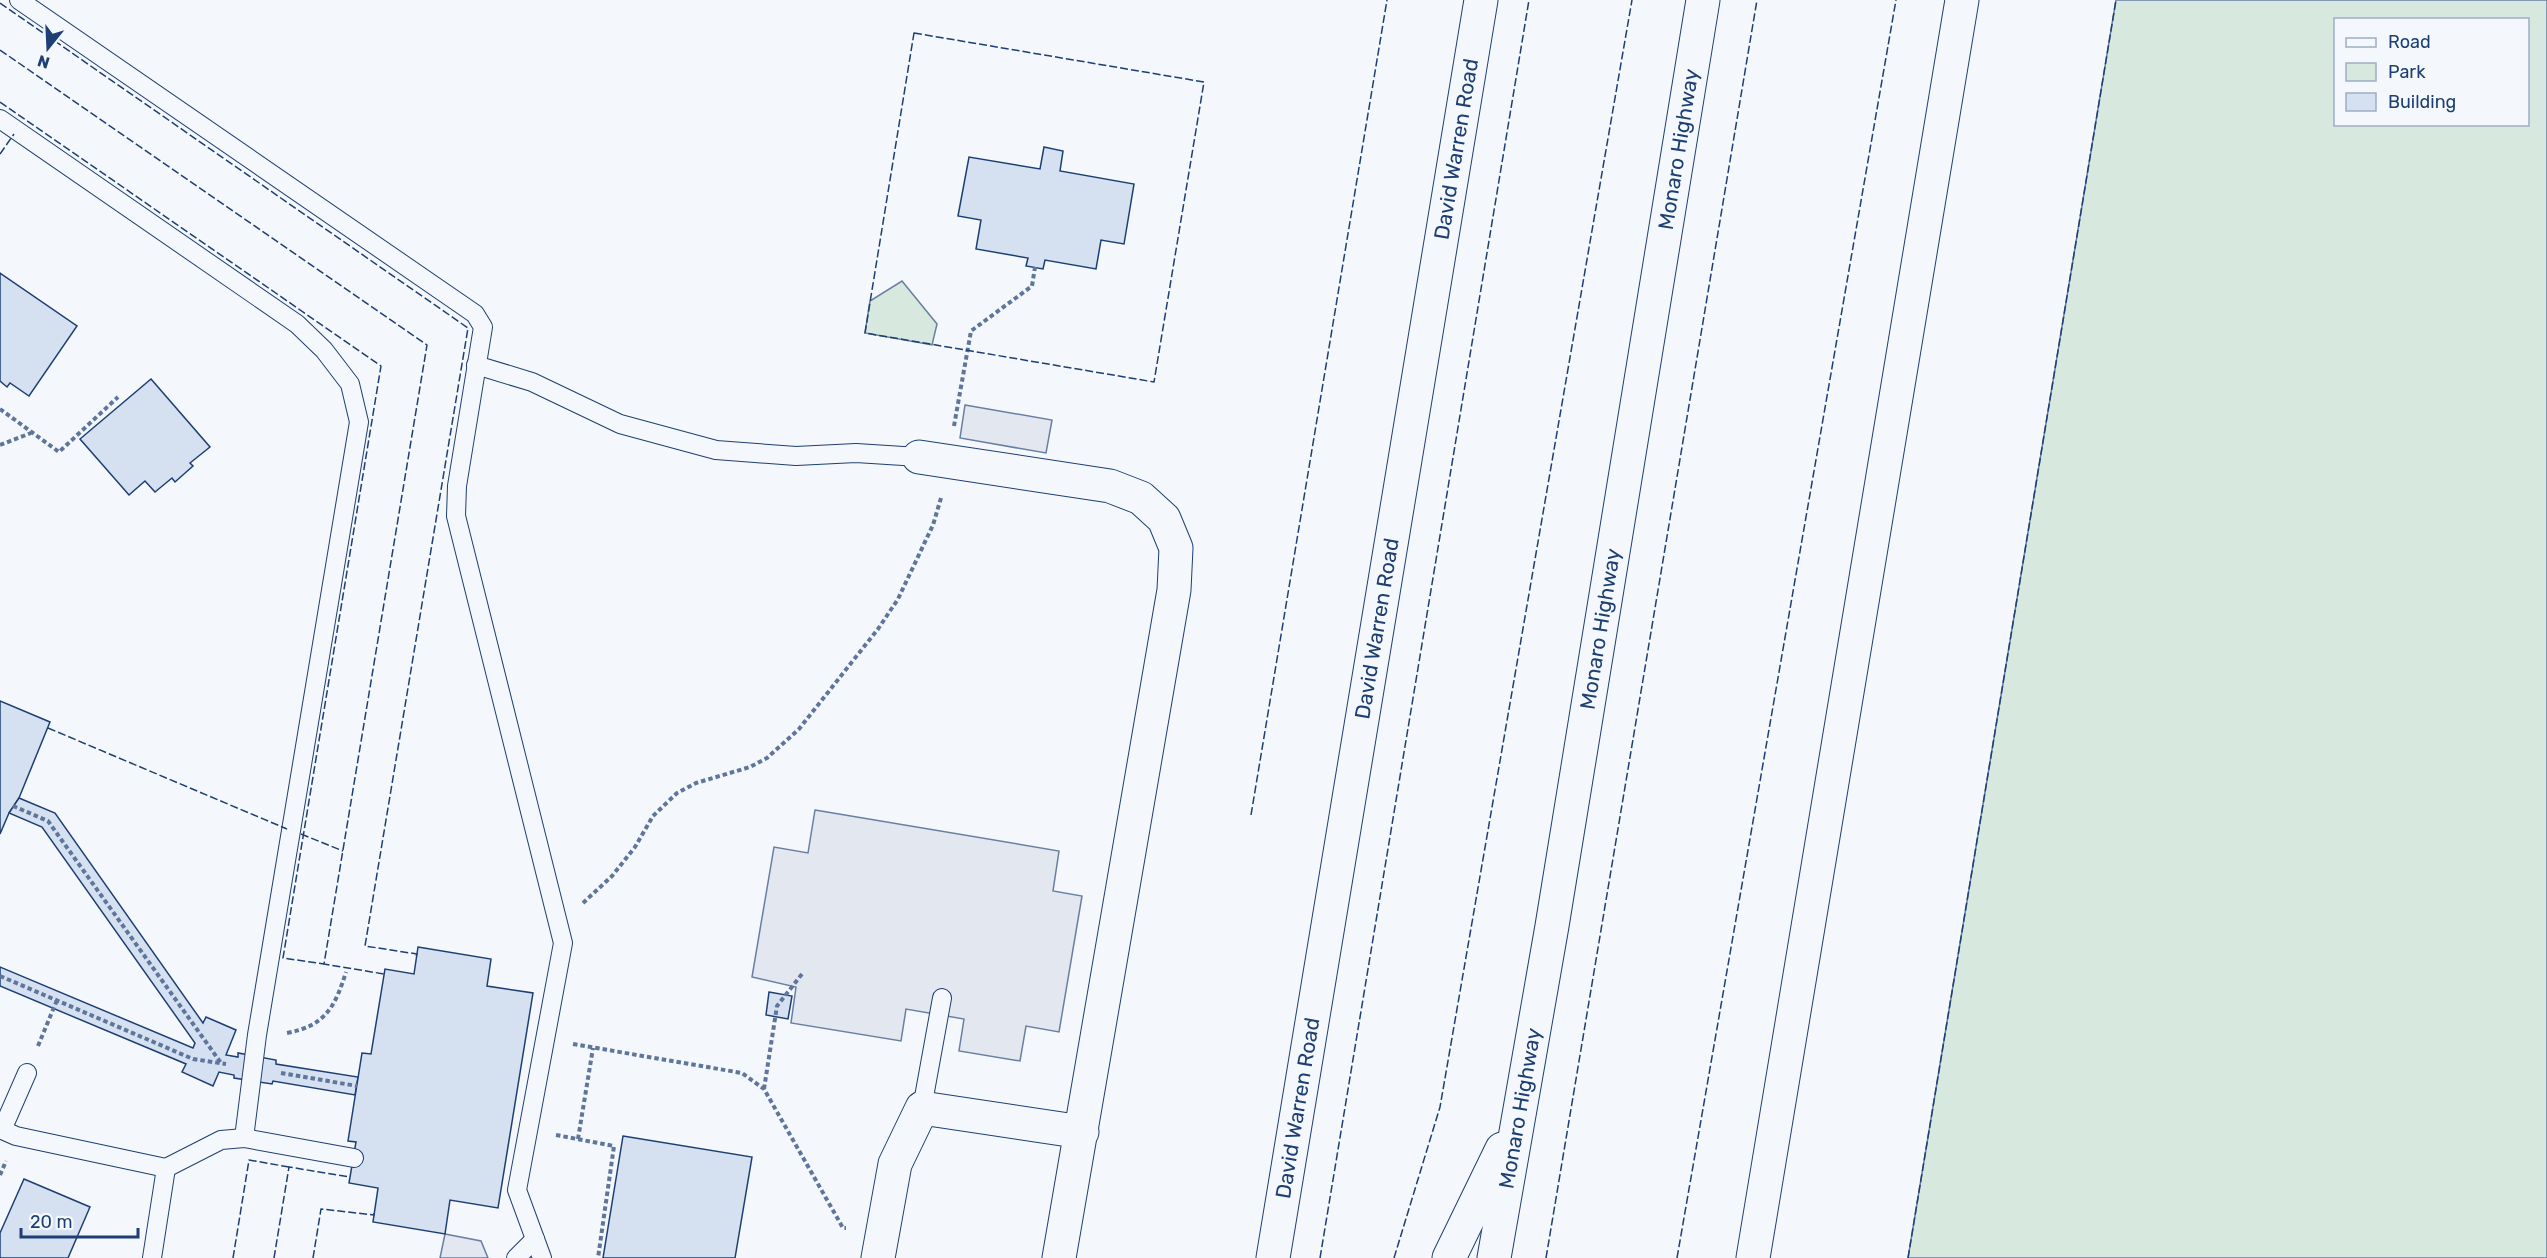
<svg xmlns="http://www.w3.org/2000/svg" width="2547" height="1258" font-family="Rubik,sans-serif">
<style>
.green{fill:#d7e8df;stroke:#687fa3;stroke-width:1.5;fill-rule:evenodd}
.parking{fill:#e3e8f0;stroke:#687fa3;stroke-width:1.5}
.building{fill:#d5e0f0;stroke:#1d3f73;stroke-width:1.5}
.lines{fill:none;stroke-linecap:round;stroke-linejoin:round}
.service-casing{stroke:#1d3f73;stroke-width:20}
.minor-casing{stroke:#1d3f73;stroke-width:35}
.trunk-casing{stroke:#1d3f73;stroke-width:35}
.path{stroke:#5e769c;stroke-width:4;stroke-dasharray:4.5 3;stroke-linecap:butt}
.service{stroke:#f4f7fb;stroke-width:18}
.minor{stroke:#f4f7fb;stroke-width:33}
.trunk{stroke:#f4f7fb;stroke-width:33}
.fence{stroke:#1d3f73;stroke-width:1.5;stroke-dasharray:8 3;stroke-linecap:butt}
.labels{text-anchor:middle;stroke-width:4.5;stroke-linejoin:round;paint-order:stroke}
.street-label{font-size:21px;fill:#1d3f73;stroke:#f4f7fb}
</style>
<rect width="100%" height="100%" fill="#f4f7fb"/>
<!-- green -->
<g class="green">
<path d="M 2116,0 L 2547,0 L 2547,1258 L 1908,1258 ZM 2336,20 L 2528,20 L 2528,124 L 2336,124 Z"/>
<polygon points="902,281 937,324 932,345 865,333 870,301"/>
</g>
<!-- parking -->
<g class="parking">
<polygon points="965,405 1052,420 1046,453 960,438"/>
<polygon points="815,810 1059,851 1053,891 1082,896 1059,1032 1026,1026 1020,1061 959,1051 964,1019 906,1009 901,1041 791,1023 796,987 752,977 774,847 808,853"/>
<polygon points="445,1234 481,1241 488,1258 440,1258"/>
</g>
<!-- building -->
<g class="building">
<polygon points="1044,147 1063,151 1060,171 1134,184 1124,244 1101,240 1096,269 1045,260 1043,269 1026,266 1028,258 976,249 981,220 958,216 969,157 1040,169"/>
<polygon points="0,273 77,326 29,396 10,383 7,387 0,381"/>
<polygon points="151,379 210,447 190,463 193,466 175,482 172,478 155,492 145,481 129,495 80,439"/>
<polygon points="0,701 50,722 19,798 9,813 0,834"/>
<polygon points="19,798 55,813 203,1023 206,1017 236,1030 226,1055 238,1057 238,1053 276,1060 276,1064 358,1077 355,1095 273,1081 272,1084 234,1078 234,1075 219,1072 213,1086 182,1072 186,1064 0,986 0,967 193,1048 195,1043 42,827 9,813"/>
<polygon points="418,947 491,959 487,986 533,993 498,1208 450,1200 445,1234 373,1222 378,1188 349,1183 356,1142 348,1141 362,1053 371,1054 385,969 414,974"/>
<polygon points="769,992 792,996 788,1019 766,1015"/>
<polygon points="623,1136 752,1157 735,1258 603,1258"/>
<polygon points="24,1179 90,1207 68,1258 0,1258 0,1233"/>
</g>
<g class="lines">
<defs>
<g id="service">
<polyline points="19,0 475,314 483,327 457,486 456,516 563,943 517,1190 542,1258"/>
<polyline points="0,119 297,324 324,350 350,384 359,422 257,1035 244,1138"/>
<polyline points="476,365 532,382 620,424 716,450 796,456 856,453 919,457"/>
<polyline points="922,1108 942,998"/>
<polyline points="0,1129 16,1136 166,1168 221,1140 244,1138 354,1158"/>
<polyline points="2,1130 27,1073"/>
<polyline points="152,1258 166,1168"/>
<polyline points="516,1258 535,1239"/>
</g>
<g id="minor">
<polyline points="919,457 1110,486 1141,498 1164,519 1176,548 1174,590 1059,1258"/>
<polyline points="878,1258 895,1164 922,1108 1082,1132"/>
<path id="s1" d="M 1273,1258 L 1481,0"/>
</g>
<g id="trunk">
<polyline points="1449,1258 1502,1149"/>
<path id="s2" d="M 1494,1258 L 1552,926 L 1703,0"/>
<polyline points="1753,1258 1962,0"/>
</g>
</defs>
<!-- service casing -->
<use href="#service" class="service-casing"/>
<!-- minor casing -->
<use href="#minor" class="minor-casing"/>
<!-- trunk casing -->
<use href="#trunk" class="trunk-casing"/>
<!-- path -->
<g class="path">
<polyline points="0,409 59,452 118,397"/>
<polyline points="954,426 971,331 1032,286 1035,267"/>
<polyline points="0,445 31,433"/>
<polyline points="13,806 48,821 221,1063"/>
<polyline points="583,903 612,876 635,847 653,816 677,793 696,783 750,767 767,758 799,729 878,629 898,599 933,525 941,498"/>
<polyline points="0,976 193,1059 226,1064"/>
<path d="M 287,1033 C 325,1026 335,1007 346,972"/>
<polyline points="573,1044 742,1073 764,1089 843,1228 846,1228"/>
<polyline points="38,1046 57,1000"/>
<polyline points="281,1073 357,1086"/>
<polyline points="764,1089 777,1006 802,974"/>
<polyline points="556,1135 614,1146 598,1258"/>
<polyline points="578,1139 593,1048"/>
<polyline points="0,1175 6,1161"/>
</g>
<!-- service -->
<use href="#service" class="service"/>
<!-- minor -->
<use href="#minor" class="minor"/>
<!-- trunk -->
<use href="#trunk" class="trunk"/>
<!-- fence -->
<g class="fence">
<polyline points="0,3 468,328 365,946 417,954 416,956"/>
<polygon points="914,33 1204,82 1154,382 865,333"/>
<polyline points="0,50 427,345 324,964 384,974"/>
<polyline points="0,102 381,366 283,958 324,964"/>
<polyline points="0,154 14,134"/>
<polyline points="48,728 287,829"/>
<polyline points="1251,815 1387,0"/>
<polyline points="301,834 343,851"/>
<polyline points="233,1258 249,1160 289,1167"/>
<polyline points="274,1258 289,1167 350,1177"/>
<polyline points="313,1258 321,1209 374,1215 374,1213"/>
<polyline points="1320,1258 1529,0"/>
<polyline points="1394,1258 1440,1107 1632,0"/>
<polyline points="1546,1258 1757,0"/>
<polyline points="1677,1258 1896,0"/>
<polyline points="1908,1258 2116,0"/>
</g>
</g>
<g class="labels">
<!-- street labels -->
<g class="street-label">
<text dy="7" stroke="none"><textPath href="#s1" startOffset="1124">David Warren Road</textPath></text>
<text dy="7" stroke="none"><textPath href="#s2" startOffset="1124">Monaro Highway</textPath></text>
<text dy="7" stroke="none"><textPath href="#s1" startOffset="638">David Warren Road</textPath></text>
<text dy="7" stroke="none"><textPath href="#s2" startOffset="638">Monaro Highway</textPath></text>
<text dy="7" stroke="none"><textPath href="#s1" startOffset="152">David Warren Road</textPath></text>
<text dy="7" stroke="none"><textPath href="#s2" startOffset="152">Monaro Highway</textPath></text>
</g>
</g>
<!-- legend -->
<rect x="2334" y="18" width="195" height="108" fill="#f4f7fb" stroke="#9eadc5" stroke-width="1.5"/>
<rect x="2346" y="38" width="30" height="9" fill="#f4f7fb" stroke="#9eadc5" stroke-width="1.5"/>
<text x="2388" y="48" font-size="18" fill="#1d3f73">Road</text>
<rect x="2346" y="63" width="30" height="18" fill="#d7e8df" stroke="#9eadc5" stroke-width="1.5"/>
<text x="2388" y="78" font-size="18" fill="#1d3f73">Park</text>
<rect x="2346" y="93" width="30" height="18" fill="#d5e0f0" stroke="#9eadc5" stroke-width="1.5"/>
<text x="2388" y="108" font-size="18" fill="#1d3f73">Building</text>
<!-- north arrow -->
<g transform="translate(48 48) rotate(198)" stroke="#f4f7fb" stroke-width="4.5" paint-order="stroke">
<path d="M0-4.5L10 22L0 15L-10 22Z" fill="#1d3f73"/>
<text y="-9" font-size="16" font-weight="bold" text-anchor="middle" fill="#1d3f73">N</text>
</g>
<!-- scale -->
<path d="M21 1228v9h117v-9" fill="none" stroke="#1d3f73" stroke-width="3"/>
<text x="30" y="1228" font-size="18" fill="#1d3f73" stroke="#f4f7fb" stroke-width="4.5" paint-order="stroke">20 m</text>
</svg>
